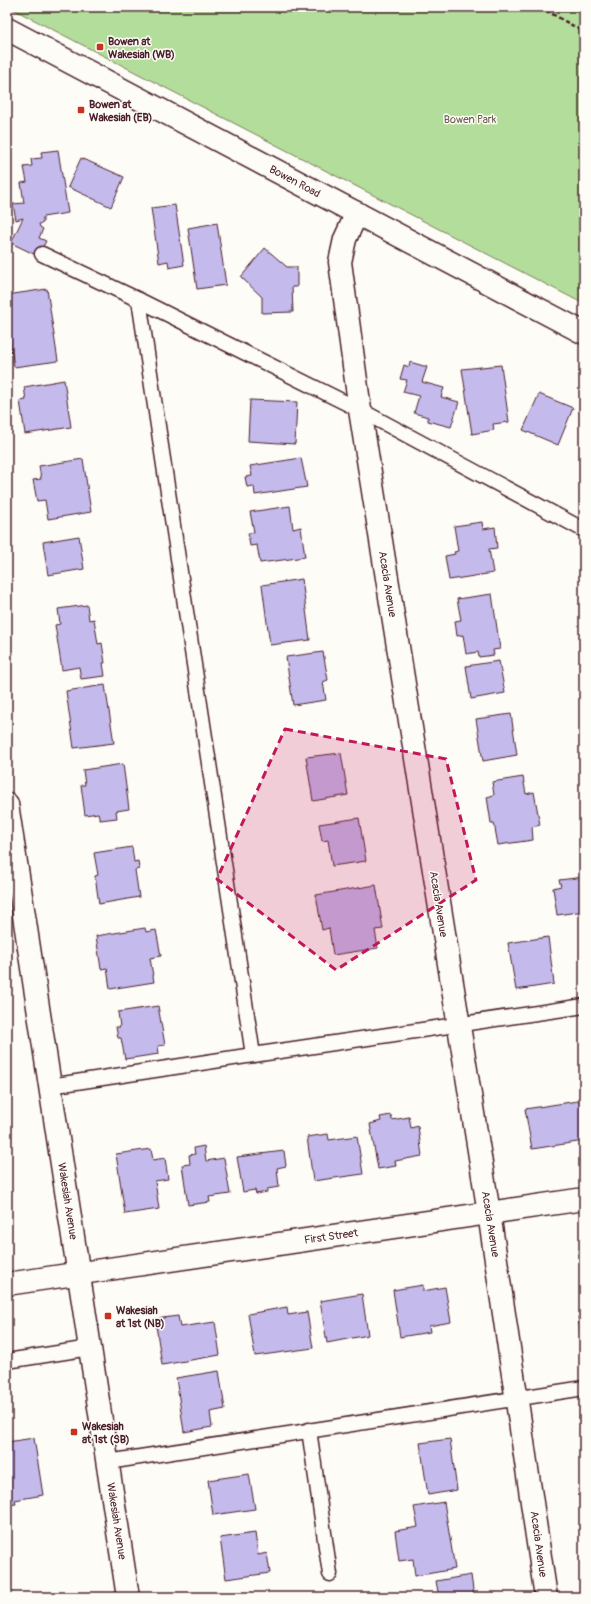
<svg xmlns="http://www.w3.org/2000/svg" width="591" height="1604" font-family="Pangolin,sans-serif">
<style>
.green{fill:#b3dd9a;stroke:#7e7e62}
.building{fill:#c4baec;stroke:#4a1f2b}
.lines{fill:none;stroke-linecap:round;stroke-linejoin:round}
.service-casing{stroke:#4a1f2b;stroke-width:17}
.minor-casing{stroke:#4a1f2b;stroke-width:25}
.secondary-casing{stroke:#4a1f2b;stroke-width:25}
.path{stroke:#4a1f2b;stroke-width:2.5;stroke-dasharray:4 3;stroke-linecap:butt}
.service{stroke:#fdfcf7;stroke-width:14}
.minor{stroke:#fdfcf7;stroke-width:22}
.secondary{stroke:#fdfcf7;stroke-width:22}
.marked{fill:#c2185b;fill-opacity:0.2;stroke:#c2185b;stroke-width:3;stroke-dasharray:8 5;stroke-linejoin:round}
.poi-dot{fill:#c8321e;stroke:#fdfcf7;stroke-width:1.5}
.labels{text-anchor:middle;stroke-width:3;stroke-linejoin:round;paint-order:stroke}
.poi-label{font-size:11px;font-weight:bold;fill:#4a1f2b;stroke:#fdfcf7;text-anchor:start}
.park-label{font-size:11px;fill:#6a584c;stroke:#fdfcf7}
.street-label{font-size:11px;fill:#4a1f2b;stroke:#fdfcf7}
</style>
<rect width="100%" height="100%" fill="#fdfcf7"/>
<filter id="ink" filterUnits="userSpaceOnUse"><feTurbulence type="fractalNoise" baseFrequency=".025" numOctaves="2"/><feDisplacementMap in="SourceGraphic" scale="8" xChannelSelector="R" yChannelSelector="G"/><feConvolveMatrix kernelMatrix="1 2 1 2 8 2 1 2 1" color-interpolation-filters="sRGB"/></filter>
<g filter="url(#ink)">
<!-- green -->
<polygon class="green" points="9,7 584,7 584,304"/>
<!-- building -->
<g class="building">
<polygon points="58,150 68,213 43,217 43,223 39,224 40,227 43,229 39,238 46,241 38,256 11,243 23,218 16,220 13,204 24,203 21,183 27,182 24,167 32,166 31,159 42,158 41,152"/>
<polygon points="81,158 124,177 111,207 68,187"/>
<polygon points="175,205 184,265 169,268 168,261 159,263 151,208"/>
<polygon points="217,223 226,285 197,289 188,228"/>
<polygon points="265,248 287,267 297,267 297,287 292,287 293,312 262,313 262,297 241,277"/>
<polygon points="47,289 58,361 14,367 7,321 7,295"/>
<polygon points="410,362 427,367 422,382 444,388 441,397 459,402 451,427 428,421 428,417 414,413 419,396 403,392 407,380 400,379 404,365 409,367"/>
<polygon points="501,365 509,422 493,424 494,430 472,434 462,369"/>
<polygon points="64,380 71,427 25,434 20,401 26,400 24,387"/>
<polygon points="539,394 573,408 558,445 523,430"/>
<polygon points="250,400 297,402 295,444 248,441"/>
<polygon points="301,458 307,487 255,495 254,486 247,487 245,477 252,476 250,466"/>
<polygon points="83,459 91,512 48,519 45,500 37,501 33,480 41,479 39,466"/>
<polygon points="290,506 293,529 301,527 305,557 260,563 257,545 250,546 248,533 254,532 250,512"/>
<polygon points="482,522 483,529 495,527 497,548 489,549 493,573 449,580 445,556 455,554 454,552 458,551 454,526"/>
<polygon points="79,536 84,569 48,575 43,542"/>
<polygon points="302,579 310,640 270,645 262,585"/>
<polygon points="492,594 500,649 493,650 494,655 479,657 478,652 466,654 463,635 457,636 455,621 461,620 457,599"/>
<polygon points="87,605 89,620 94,619 98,644 102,643 105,663 103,663 105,676 81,679 79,667 62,670 55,625 60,624 58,609"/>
<polygon points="323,652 328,680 323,682 326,700 293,705 286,657"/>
<polygon points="499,661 505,693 471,699 466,666"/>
<polygon points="105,685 114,743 74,748 66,691"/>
<polygon points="511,714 517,755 483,761 476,719"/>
<polygon points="341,753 348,795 313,801 306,757"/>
<polygon points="123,764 129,809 116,811 117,818 100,820 98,813 85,815 81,785 85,785 83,770"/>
<polygon points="523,777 526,794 534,792 540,825 532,827 533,840 498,845 494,823 491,823 487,797 494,795 492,782"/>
<polygon points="359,818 366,861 332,866 328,840 322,841 319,824"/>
<polygon points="132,847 134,862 138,861 139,869 135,870 139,897 99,904 95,876 98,875 94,853"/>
<polygon points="584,877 584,911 557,915 553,888 561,886 559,880"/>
<polygon points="376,885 383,929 375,930 378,948 333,955 329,928 322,930 316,895"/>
<polygon points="145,928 146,932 156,930 161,956 150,958 154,982 110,989 107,968 101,969 96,936"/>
<polygon points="548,937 554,984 516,990 508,943"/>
<polygon points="158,1006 165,1045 158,1046 159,1054 125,1059 121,1038 118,1038 116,1027 120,1027 118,1012"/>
<polygon points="584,1100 584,1141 532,1149 525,1109"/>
<polygon points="391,1115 392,1120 409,1117 411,1128 418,1126 422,1156 395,1161 396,1166 378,1169 370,1124 381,1121 380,1117"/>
<polygon points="328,1134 329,1140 357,1136 363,1174 313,1181 307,1137"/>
<polygon points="204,1146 206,1161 224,1158 230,1194 209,1197 210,1202 188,1205 182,1165 190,1164 189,1155 195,1154 194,1148"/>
<polygon points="151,1149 153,1160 165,1158 168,1179 155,1181 159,1209 125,1214 116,1154"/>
<polygon points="284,1151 286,1166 277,1168 279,1187 267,1189 267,1192 256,1194 255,1190 243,1192 237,1157"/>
<polygon points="423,1285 423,1291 445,1287 451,1322 429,1326 430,1332 400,1337 393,1290"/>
<polygon points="362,1294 368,1335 327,1343 320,1301"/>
<polygon points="287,1307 288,1315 307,1312 313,1348 255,1356 248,1314"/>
<polygon points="178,1316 180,1327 215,1322 220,1355 162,1365 155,1319"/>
<polygon points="584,1316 584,1358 578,1317"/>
<polygon points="219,1371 225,1409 210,1412 212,1427 184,1432 176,1378"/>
<polygon points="34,1438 43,1495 15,1500 16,1504 7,1505 7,1442"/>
<polygon points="450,1439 457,1490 428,1495 420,1443"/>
<polygon points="249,1474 255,1509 213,1515 208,1480"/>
<polygon points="444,1502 455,1569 415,1576 413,1559 399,1561 395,1531 418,1527 414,1507"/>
<polygon points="255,1533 258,1555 267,1553 270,1573 226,1579 220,1538"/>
<polygon points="471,1575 474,1597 439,1597 436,1581"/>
</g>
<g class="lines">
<defs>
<g id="service">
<polyline points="42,254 139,300 360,410 584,530"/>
<polyline points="139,300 253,1055 584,1006"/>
<polyline points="50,1086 253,1055"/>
<polyline points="7,1361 90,1348"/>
<polyline points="309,1430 330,1574"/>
<polyline points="108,1462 584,1388"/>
</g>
<g id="minor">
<polyline points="357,213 345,239 340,262 360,410 489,1213 546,1597"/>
<polyline points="7,1284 584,1199"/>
</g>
<g id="secondary">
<polyline points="7,29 584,333"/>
<polyline points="7,804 128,1597"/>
</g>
</defs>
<!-- service casing -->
<use href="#service" class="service-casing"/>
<!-- minor casing -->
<use href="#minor" class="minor-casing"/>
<!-- secondary casing -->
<use href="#secondary" class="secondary-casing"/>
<!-- path -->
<polyline class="path" points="540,7 584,32"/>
<!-- service -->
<use href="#service" class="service"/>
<!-- minor -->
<use href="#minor" class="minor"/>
<!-- secondary -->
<use href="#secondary" class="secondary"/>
</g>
</g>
<!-- marked area -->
<path class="marked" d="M 285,729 L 446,759 L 476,880 L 336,970 L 217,879 Z"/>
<!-- markers -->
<g class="poi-dot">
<rect x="96" y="43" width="8" height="8" rx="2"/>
<rect x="77" y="106" width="8" height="8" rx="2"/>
<rect x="104" y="1312" width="8" height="8" rx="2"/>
<rect x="70" y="1428" width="8" height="8" rx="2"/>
</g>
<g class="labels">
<!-- poi labels -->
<g class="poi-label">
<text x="108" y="45">Bowen at<tspan x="108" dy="13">Wakesiah (WB)</tspan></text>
<text x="89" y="108">Bowen at<tspan x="89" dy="13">Wakesiah (EB)</tspan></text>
<text x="116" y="1314">Wakesiah<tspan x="116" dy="13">at 1st (NB)</tspan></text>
<text x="82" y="1430">Wakesiah<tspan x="82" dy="13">at 1st (SB)</tspan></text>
</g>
<!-- park labels -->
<g class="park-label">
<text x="470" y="123">Bowen Park</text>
</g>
<!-- street labels -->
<g class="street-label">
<text transform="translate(295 181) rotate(28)" y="4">Bowen Road</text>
<text transform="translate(388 584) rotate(81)" y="4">Acacia Avenue</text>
<text transform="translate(439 904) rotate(81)" y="4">Acacia Avenue</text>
<text transform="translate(68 1201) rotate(81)" y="4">Wakesiah Avenue</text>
<text transform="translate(491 1224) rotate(81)" y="4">Acacia Avenue</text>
<text transform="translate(331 1236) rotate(-8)" y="4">First Street</text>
<text transform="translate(117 1521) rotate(81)" y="4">Wakesiah Avenue</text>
<text transform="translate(539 1544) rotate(82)" y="4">Acacia Avenue</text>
</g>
</g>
<!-- margin -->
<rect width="591" height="1604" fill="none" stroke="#fdfcf7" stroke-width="24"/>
<rect x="12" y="12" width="567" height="1580" fill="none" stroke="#4a1f2b" stroke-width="1.5" filter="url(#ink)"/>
</svg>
